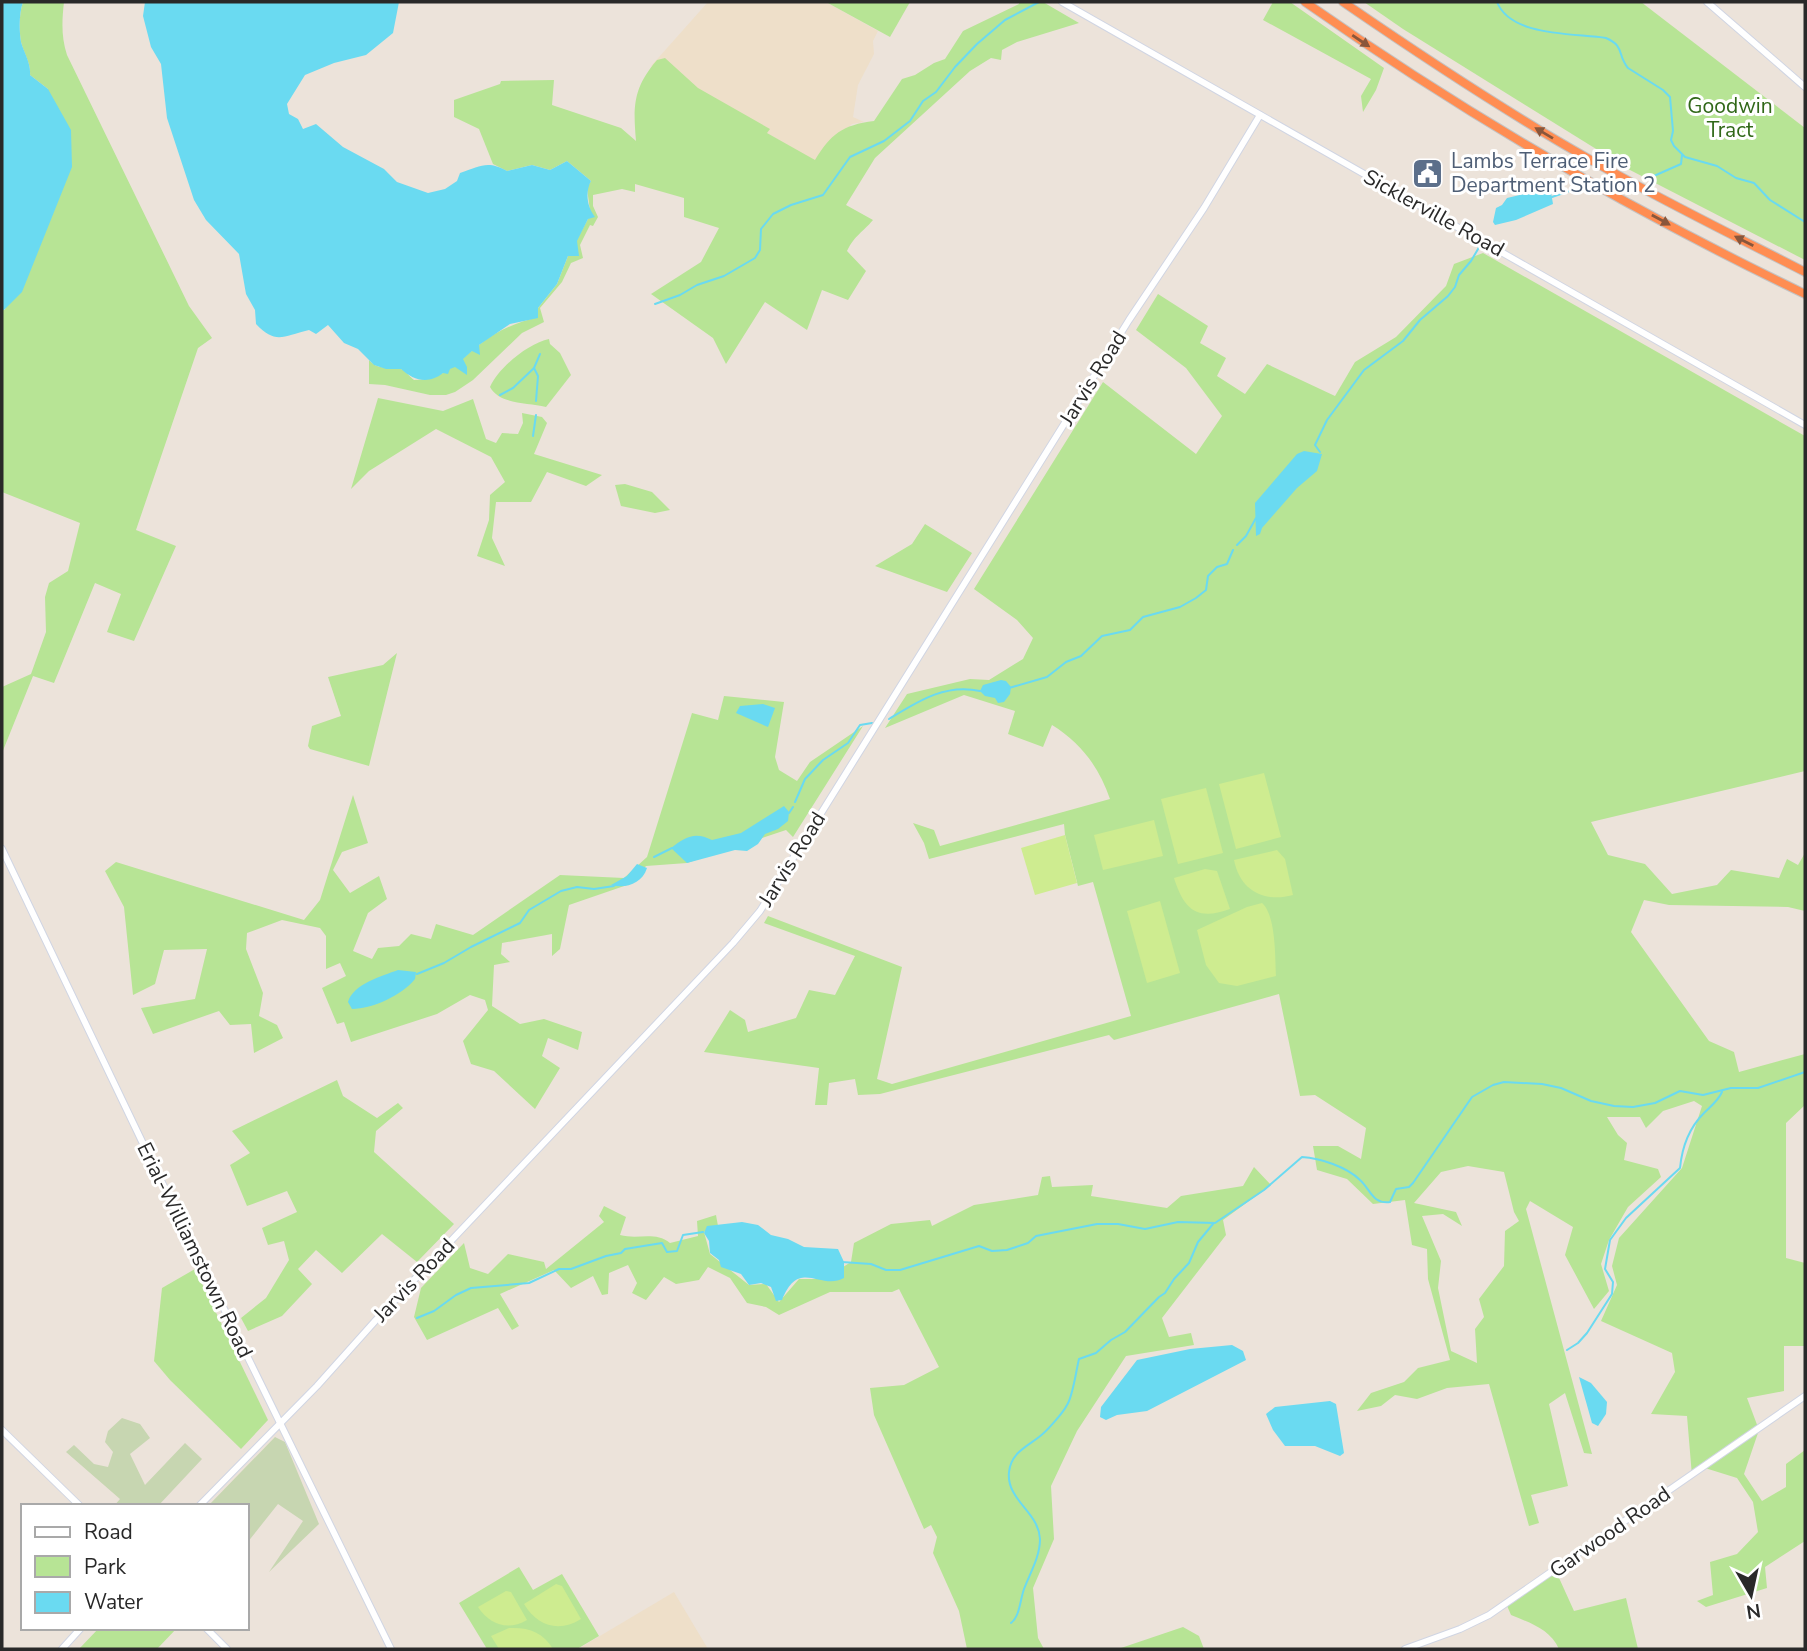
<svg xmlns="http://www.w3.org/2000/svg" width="1807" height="1651" font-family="'Nunito Sans',sans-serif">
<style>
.education{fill:#eedfc9}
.green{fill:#b7e495;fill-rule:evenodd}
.cemetery{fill:#c7d6b1}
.pitch{fill:#ceec90}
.water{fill:#6adaf1}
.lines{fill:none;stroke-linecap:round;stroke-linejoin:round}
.stream{stroke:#6adaf1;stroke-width:2}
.secondary-casing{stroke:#d0d5e3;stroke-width:8}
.highway-casing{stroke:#c3c3c3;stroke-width:10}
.secondary{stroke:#fff;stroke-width:6}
.highway{stroke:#ff8d52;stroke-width:8}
.oneway{fill:#89563b}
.labels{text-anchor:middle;stroke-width:6;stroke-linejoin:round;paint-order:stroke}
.park-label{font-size:21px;fill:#306818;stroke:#fff}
.service-label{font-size:21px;fill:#4e5e75;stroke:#fff;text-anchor:start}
.street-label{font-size:21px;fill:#292929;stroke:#fff}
</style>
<rect width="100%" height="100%" fill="#ece3da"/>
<!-- education -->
<g class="education">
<polygon points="708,2 826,2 878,31 873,41 874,54 858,85 853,117 864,122 852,124 815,161 651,66"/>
<polygon points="674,1592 708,1649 578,1649"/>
</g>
<!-- green -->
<g class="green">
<path d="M 23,2 L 64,2 C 62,20 61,37 67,55 L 189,306 L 212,338 L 198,348 L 136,530 L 176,546 L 134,641 L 107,632 L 121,594 L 95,583 L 54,683 L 33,676 L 2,753 L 2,687 L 31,674 L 46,632 L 45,597 L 49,583 L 68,571 L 80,523 L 2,492 L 2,310 L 5,310 L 48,89 L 30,75 C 31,63 24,54 21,42 C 19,30 19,13 23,2 Z"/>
<polygon points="826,2 910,2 890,37"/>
<path d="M 1019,2 L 1043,2 L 1079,23 L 1017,42 L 1002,50 L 1001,60 L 991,58 L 970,71 L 875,158 L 846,205 L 873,220 C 862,233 855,235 847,251 L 866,271 L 848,300 L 822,290 L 807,330 L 765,302 L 726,364 L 713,338 L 651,294 L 701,262 L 719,228 L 684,217 L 684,198 L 635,184 L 635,192 L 622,189 L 593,195 L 593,206 L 598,217 L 593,226 L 590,225 L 580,245 L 583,258 L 571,263 L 562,282 L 540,308 L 544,322 L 522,333 L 473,380 L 455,392 L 446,395 L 430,395 L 385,385 L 369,384 L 369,360 C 380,372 387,365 399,368 C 405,370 409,376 414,380 C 444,380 457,362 479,345 C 497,330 516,323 538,317 L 538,308 L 557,284 L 568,256 L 588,219 L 590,211 L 587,188 L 591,181 L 567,161 L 550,170 L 532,165 L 507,171 L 493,164 L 479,129 L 454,117 L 454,100 L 500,84 L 501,81 L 554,80 L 552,105 L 621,128 L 636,141 C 633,106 633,88 657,60 L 665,58 L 698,88 L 770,129 L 767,133 L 815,160 C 831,134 842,125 874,121 L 902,79 L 915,75 L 934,63 L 945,59 L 963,31 L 1019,4 Z"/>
<polygon points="1273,2 1290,2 1384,68 1376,90 1363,112 1361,96 1371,79 1263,20"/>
<polygon points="1364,2 1641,2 1805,128 1805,260 1630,170 1403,29"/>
<path d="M 1483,253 L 1805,436 L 1805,771 L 1591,822 L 1608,855 L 1645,864 L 1672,894 L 1717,885 L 1731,870 L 1779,878 L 1787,859 L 1798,865 L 1805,853 L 1805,911 L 1788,907 L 1669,905 L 1644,900 L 1631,932 L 1709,1041 L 1734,1052 L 1739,1072 L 1805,1054 L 1805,1105 L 1786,1123 L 1786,1258 L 1805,1263 L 1805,1346 L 1784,1346 L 1784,1391 L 1747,1398 L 1759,1430 L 1744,1474 L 1762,1501 L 1786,1487 L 1786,1464 L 1805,1450 L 1805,1541 L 1765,1567 L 1767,1588 L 1706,1607 L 1697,1601 L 1713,1595 L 1710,1562 L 1737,1554 L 1758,1532 L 1753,1502 L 1737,1478 L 1705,1468 L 1692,1476 L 1687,1416 L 1651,1414 L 1675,1372 L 1672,1353 L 1601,1321 L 1617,1285 L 1612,1266 L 1619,1238 L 1682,1168 L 1702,1106 L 1694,1101 L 1663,1111 L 1646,1128 L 1640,1117 L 1607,1117 L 1618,1135 L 1627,1143 L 1624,1160 L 1658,1169 L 1661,1177 L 1628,1207 L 1609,1240 L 1601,1264 L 1609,1291 L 1594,1309 L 1565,1255 L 1573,1227 L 1530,1201 L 1526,1209 L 1592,1454 L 1584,1453 L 1565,1393 L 1549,1404 L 1568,1486 L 1531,1495 L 1539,1523 L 1529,1526 L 1489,1384 L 1447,1388 L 1417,1399 L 1395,1395 L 1381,1406 L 1357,1411 L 1371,1393 L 1404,1382 L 1418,1368 L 1450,1360 L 1428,1279 L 1427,1249 L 1412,1245 L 1405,1200 L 1373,1204 L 1347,1179 L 1317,1170 L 1313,1146 L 1338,1146 L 1361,1159 L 1366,1128 L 1315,1095 L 1300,1096 L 1279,994 L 1114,1040 L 1109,1035 L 880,1094 L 858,1095 L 855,1079 L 829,1083 L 827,1105 L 815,1105 L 819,1068 L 704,1052 L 730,1010 L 745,1020 L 748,1032 L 796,1018 L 809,990 L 835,995 L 855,956 L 764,923 L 768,916 L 902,967 L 877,1079 L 892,1084 L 1131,1016 L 1093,882 L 1078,886 L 1065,835 L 1064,824 L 929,859 L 924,843 L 913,823 L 934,830 L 940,846 L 1110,799 C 1099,767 1081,743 1052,725 L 1043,747 L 1008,734 L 1015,711 L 964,695 L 885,728 L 907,694 L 970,679 L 989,680 L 1023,659 L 1033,638 L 1017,620 L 974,589 L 1103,382 L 1196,454 L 1222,416 L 1186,368 L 1136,330 L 1158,294 L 1208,326 L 1200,343 L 1226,358 L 1217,376 L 1245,394 L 1267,364 L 1335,396 L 1355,362 L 1396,337 L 1446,286 L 1454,264 ZM 1468,1166 L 1504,1172 L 1514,1212 L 1519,1221 L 1505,1231 L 1504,1266 L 1479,1299 L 1484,1317 L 1475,1329 L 1477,1363 L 1451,1351 L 1438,1288 L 1441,1261 L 1422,1216 L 1443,1214 L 1462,1226 L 1456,1212 L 1414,1203 L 1441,1172 Z"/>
<path d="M 549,339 L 550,344 L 560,353 L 571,375 L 546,407 C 527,402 500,405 490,387 C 499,367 529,343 549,339 Z"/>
<polygon points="378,398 443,411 473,399 486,439 496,443 502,433 518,434 523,423 522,413 542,417 547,423 534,454 602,475 586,486 547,472 531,502 496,502 492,538 505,566 477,556 489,520 490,495 505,482 491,457 436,429 369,471 351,489"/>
<polygon points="625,484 652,492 670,510 655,513 621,506 615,485"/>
<polygon points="925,524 972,553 947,592 875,566 912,544"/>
<polygon points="397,653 369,766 310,749 308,746 312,726 341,716 328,677 383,665"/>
<polygon points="724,696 784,702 775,757 779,770 797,781 810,762 863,726 793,837 786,830 687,863 646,866 630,884 569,905 560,949 552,956 552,934 502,943 501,954 510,962 494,965 492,1006 520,1024 544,1019 582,1032 578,1050 548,1038 542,1056 560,1068 535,1109 494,1071 471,1064 463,1041 488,1010 485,1000 470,995 437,1014 351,1042 344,1022 337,1024 322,988 346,976 340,963 326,969 326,936 320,928 282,920 247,933 246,949 263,993 259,1016 277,1025 283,1038 254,1053 251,1024 230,1025 219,1011 153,1034 141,1008 195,999 207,949 164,950 155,984 133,995 124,907 105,871 116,862 304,920 320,900 353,795 368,843 342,852 333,870 350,893 379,876 387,899 368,913 353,951 372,959 378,948 399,946 411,934 431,939 436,924 473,935 560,875 624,878 647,857 692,713 718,720"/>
<polygon points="337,1080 343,1096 377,1118 398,1103 403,1108 376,1131 374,1152 454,1224 417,1262 382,1234 342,1273 316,1250 298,1269 312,1284 282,1316 248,1331 241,1318 266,1298 289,1260 284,1241 268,1245 262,1228 297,1212 287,1191 247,1206 230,1165 250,1153 232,1131"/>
<path d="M 1254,1167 L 1271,1185 L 1223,1220 L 1226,1235 L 1162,1318 L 1169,1337 L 1191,1333 L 1194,1345 L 1126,1356 L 1077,1431 L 1051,1486 L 1054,1539 L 1033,1588 L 1038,1638 L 1044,1649 L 967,1649 L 959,1611 L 933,1553 L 937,1537 L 931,1525 L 924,1529 L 874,1415 L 870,1388 L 904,1385 L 939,1367 L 899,1289 L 892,1292 L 830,1292 L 779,1315 L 766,1307 L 747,1303 L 730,1278 L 708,1267 L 699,1280 L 676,1284 L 664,1277 L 646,1300 L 632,1293 L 637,1283 L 628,1265 L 609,1273 L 608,1294 L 602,1295 L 593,1276 L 571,1288 L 554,1270 L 500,1294 L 519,1326 L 512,1330 L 498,1308 L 427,1340 L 414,1317 L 421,1288 L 464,1243 L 470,1268 L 488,1274 L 508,1254 L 544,1262 L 546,1269 L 604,1222 L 599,1216 L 604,1206 L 626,1217 L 620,1235 C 638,1240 655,1231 670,1243 L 698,1236 L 697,1221 L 716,1215 L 718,1226 L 704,1232 L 710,1254 L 749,1285 L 766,1284 L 779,1302 L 799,1279 L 824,1279 L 851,1262 L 854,1243 L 891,1224 L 930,1220 L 932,1226 L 974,1205 L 1038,1195 L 1042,1177 L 1050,1176 L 1052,1187 L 1093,1185 L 1091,1196 L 1167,1208 L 1181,1196 L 1243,1186 Z"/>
<polygon points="195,1269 268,1420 241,1449 170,1380 154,1361 162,1288"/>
<polygon points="519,1567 533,1590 562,1574 599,1636 577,1649 487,1649 459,1603"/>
<path d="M 1555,1569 L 1574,1611 L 1626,1598 L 1638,1649 L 1559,1649 C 1550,1629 1530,1623 1511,1615 L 1505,1601 Z"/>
<polygon points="1183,1627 1199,1636 1204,1649 1118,1649"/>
<polygon points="99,1628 177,1628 157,1649 79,1649"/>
</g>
<!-- cemetery -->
<g class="cemetery">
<polygon points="122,1418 140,1424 150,1438 130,1454 145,1485 185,1443 202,1459 158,1506 114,1506 120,1499 66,1452 74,1445 94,1464 108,1467 113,1452 105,1442 108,1431"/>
<polygon points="275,1437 285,1442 319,1524 269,1572 303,1521 278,1504 247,1543 247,1506 208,1506"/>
</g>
<!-- pitch -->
<g class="pitch">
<polygon points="1264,773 1281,837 1236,849 1219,784"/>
<polygon points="1206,788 1223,853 1178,864 1161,799"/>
<polygon points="1154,820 1163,856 1103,870 1094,835"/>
<polygon points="1065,835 1077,883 1035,895 1021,848"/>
<path d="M 1277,850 L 1285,859 L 1293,895 C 1263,903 1240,890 1234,860 Z"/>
<path d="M 1205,869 L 1217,871 L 1230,909 C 1197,921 1184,910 1174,878 Z"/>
<polygon points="1160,901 1180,973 1147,983 1127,911"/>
<path d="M 1262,903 C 1276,915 1275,957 1276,976 L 1237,986 L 1219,983 L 1206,965 L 1197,930 L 1247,907 Z"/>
<path d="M 556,1584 L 562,1586 L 581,1619 C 559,1633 537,1626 524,1604 Z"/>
<path d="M 506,1591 L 511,1592 L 527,1620 C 508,1631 490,1625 478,1607 Z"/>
<path d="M 509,1628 C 528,1627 543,1632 553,1649 L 499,1649 L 491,1636 Z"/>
</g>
<!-- water -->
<g class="water">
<path d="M 2,2 L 23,2 C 19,13 19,30 21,42 C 24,53 31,63 30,75 L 48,89 L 71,130 L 72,167 L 22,292 L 4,310 L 2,310 Z"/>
<path d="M 145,2 L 399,2 L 393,33 L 366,55 L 334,63 L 305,75 L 287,104 L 289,114 L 298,119 L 303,129 L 316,124 L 343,147 L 384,169 L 397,182 L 428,193 L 445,189 L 457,181 L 460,173 C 480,166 488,160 507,171 L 532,165 L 550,170 L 567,161 L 591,181 C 585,192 587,207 595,217 L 588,219 L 577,241 L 579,256 L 568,256 L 557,284 L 538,308 L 538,318 L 510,324 L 479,345 L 480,355 L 472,351 L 463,359 L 467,367 L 467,375 L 455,367 L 450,369 L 448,374 L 443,373 C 428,385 413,380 401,369 L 386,369 L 374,365 L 358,349 L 344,343 L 328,325 L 316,334 L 309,330 C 283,336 276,345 256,324 L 255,310 L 246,294 L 239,254 L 206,220 L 194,200 L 167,118 L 161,64 L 151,47 L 143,16 Z"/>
<polygon points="1545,189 1551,192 1553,204 1516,220 1495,225 1493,222 1496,208 1502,205 1507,198"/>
<polygon points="1304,451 1322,454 1317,471 1297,488 1262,528 1260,534 1256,536 1255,503 1297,454"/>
<polygon points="1001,680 1006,681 1011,687 1010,694 1004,702 998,703 995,698 985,696 980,691 983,685"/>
<polygon points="763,704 775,708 768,727 736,713 740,706"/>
<path d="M 784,806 L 789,812 L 788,821 L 778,829 L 765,834 L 758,844 L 747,851 L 735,850 L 687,863 L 671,848 C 685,837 695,831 712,840 L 741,833 Z"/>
<path d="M 637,864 L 647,868 C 642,884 625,889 611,885 L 627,876 Z"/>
<path d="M 398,970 L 416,972 L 415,979 C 402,995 373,1009 352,1009 L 348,1002 C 353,984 382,976 398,970 Z"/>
<path d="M 742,1222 L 758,1225 L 771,1235 L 788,1239 L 804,1247 L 838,1249 L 844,1262 L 844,1278 C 820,1291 799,1257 782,1300 L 776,1301 L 771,1287 L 761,1283 L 749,1285 L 741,1274 L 721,1267 L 719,1260 L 710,1253 L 709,1241 L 704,1233 L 707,1226 Z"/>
<polygon points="1232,1345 1243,1351 1246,1360 1147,1411 1117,1415 1106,1420 1100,1417 1101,1407 1137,1360 1190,1349"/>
<polygon points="1579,1377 1591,1383 1607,1402 1606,1414 1598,1426 1592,1423"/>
<polygon points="1330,1401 1336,1404 1344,1453 1340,1456 1315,1446 1285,1446 1273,1430 1266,1414 1275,1407"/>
</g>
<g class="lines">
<!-- stream -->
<g class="stream">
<path d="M 1497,2 C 1511,37 1574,33 1606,38 C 1625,46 1617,55 1628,68 L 1663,90 L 1670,97 L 1673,131 L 1671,140 L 1674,146 L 1685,157 L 1717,166 L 1736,178 L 1754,183 L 1770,200 L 1805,222"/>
<polyline points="1647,179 1681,164 1682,155"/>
<polyline points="1552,197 1572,190"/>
<polyline points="655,304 680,295 697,285 724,276 755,258 760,250 761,229 773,214 791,205 823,195 850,157 884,141 910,121 923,101 936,92 955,67 977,44 1005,20 1039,2"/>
<polyline points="500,395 513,388 534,368"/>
<polyline points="536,401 538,376 534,368 540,354"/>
<polyline points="533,436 536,415"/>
<polyline points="1320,452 1315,445 1327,420 1364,370 1403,341 1420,320 1448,296 1455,287 1459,275 1471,261 1481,244"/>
<polyline points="1237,545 1246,536 1256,518"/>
<polyline points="1009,688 1047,677 1066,662 1081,656 1102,636 1130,630 1143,617 1180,607 1196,598 1206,590 1208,576 1217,567 1227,564 1233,550"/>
<path d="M 889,719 C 917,702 945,683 980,691"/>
<polyline points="795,802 805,779 823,760 848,743 860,725 872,723"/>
<polyline points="789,813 793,807"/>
<polyline points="654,857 672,848"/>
<polyline points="417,974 444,963 471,947 520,923 529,910 561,891 577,887 594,889 614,886"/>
<path d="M 842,1262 L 871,1264 L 886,1270 L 900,1270 L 979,1246 L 992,1251 L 1007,1250 L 1028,1243 L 1036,1236 L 1097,1224 L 1118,1224 L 1145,1229 L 1178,1222 L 1215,1223 L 1264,1190 L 1302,1157 C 1320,1158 1347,1167 1360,1180 C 1371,1190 1372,1204 1390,1202 L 1396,1189 L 1409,1187 L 1413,1183 L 1472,1097 L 1493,1085 L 1504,1082 L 1542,1084 L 1561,1088 L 1591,1101 L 1614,1106 L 1633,1107 L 1655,1103 L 1680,1091 L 1703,1095 L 1731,1088 L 1758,1088 L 1805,1072"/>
<polyline points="417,1318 434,1311 456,1295 471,1288 529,1283 559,1269 571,1269 606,1256 621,1253 625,1249 662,1243 667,1252 677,1251 683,1235 703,1232"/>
<path d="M 1567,1350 L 1578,1343 L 1587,1333 L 1612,1294 L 1613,1282 L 1605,1269 L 1610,1240 L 1626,1218 L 1680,1168 C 1682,1147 1689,1128 1704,1113 C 1711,1106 1718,1101 1722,1092"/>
<path d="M 1011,1623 C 1020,1616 1020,1600 1024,1589 C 1030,1573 1040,1557 1040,1539 C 1039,1512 1006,1500 1009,1472 C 1011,1453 1026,1447 1039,1437 C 1046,1432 1063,1413 1067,1405 C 1073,1396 1076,1371 1079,1359 L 1096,1353 L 1111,1340 L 1125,1332 L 1159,1297 L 1165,1293 L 1174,1279 L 1189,1263 L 1198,1242 L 1213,1224"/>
</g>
<defs>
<g id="secondary">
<polyline points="1062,2 1805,425"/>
<polyline points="1707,2 1805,87"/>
<polyline points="2,849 147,1152 391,1649"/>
<polyline points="2,1430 80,1506"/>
<polyline points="199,1506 317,1386 376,1320 733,943 760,911 1129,320 1204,208 1260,115"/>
<polyline points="206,1628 227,1649"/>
<polyline points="62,1649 81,1628"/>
<polyline points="1405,1649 1460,1629 1489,1615 1805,1396"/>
</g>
<g id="highway">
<path d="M 1305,2 C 1463,113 1630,210 1805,294"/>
<path d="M 1343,2 C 1423,57 1504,111 1589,159 C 1659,199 1733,235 1805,272"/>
</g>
</defs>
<!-- secondary casing -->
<use href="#secondary" class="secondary-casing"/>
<!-- highway casing -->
<use href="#highway" class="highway-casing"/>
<!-- secondary -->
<use href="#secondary" class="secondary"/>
<!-- highway -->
<use href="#highway" class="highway"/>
</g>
<!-- one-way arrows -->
<defs><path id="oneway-solid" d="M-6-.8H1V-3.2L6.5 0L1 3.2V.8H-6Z" transform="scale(1.75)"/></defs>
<g class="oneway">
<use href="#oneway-solid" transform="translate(1361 41) rotate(34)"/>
<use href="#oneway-solid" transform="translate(1544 133) rotate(-149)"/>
<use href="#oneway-solid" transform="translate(1661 220) rotate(29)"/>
<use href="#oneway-solid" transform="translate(1744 241) rotate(-153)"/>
</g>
<!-- icons -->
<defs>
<symbol id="civic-square" viewBox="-11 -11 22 22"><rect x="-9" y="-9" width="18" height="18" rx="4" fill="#5c6f8a" stroke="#fff"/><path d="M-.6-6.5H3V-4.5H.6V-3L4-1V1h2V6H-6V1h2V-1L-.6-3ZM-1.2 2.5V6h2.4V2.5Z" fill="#fff"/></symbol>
</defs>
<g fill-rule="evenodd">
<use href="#civic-square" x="1410" y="156" width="35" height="35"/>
</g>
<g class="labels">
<!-- park labels -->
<g class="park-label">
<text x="1730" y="113">Goodwin<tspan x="1730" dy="24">Tract</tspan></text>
</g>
<!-- service labels -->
<g class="service-label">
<text x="1451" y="168">Lambs Terrace Fire<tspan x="1451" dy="24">Department Station 2</tspan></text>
</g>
<!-- street labels -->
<g class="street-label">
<text transform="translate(1434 213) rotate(29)" y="7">Sicklerville Road</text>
<text transform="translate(1093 378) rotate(-58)" y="7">Jarvis Road</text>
<text transform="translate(792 859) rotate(-58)" y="7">Jarvis Road</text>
<text transform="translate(195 1250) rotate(64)" y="7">Erial-Williamstown Road</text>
<text transform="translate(414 1280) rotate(-46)" y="7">Jarvis Road</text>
<text transform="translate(1610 1532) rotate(-35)" y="7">Garwood Road</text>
</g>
</g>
<!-- border -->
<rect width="1807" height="1651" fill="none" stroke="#292929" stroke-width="7"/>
<!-- legend -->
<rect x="21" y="1504" width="228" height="126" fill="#ffffff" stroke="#a9a9a9" stroke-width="2"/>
<rect x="35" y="1527" width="35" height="10" fill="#ffffff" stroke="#a9a9a9" stroke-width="2"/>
<text x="84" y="1539" font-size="21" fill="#292929">Road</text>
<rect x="35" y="1556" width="35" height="21" fill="#b7e495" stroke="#a9a9a9" stroke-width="2"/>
<text x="84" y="1574" font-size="21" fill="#292929">Park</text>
<rect x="35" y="1592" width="35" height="21" fill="#6adaf1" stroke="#a9a9a9" stroke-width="2"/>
<text x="84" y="1609" font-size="21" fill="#292929">Water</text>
<!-- north arrow -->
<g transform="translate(1751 1595) rotate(171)" stroke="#ffffff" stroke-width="5" paint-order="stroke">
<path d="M0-5L12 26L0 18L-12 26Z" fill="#292929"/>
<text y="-10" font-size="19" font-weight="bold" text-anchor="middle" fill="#292929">N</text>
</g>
</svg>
